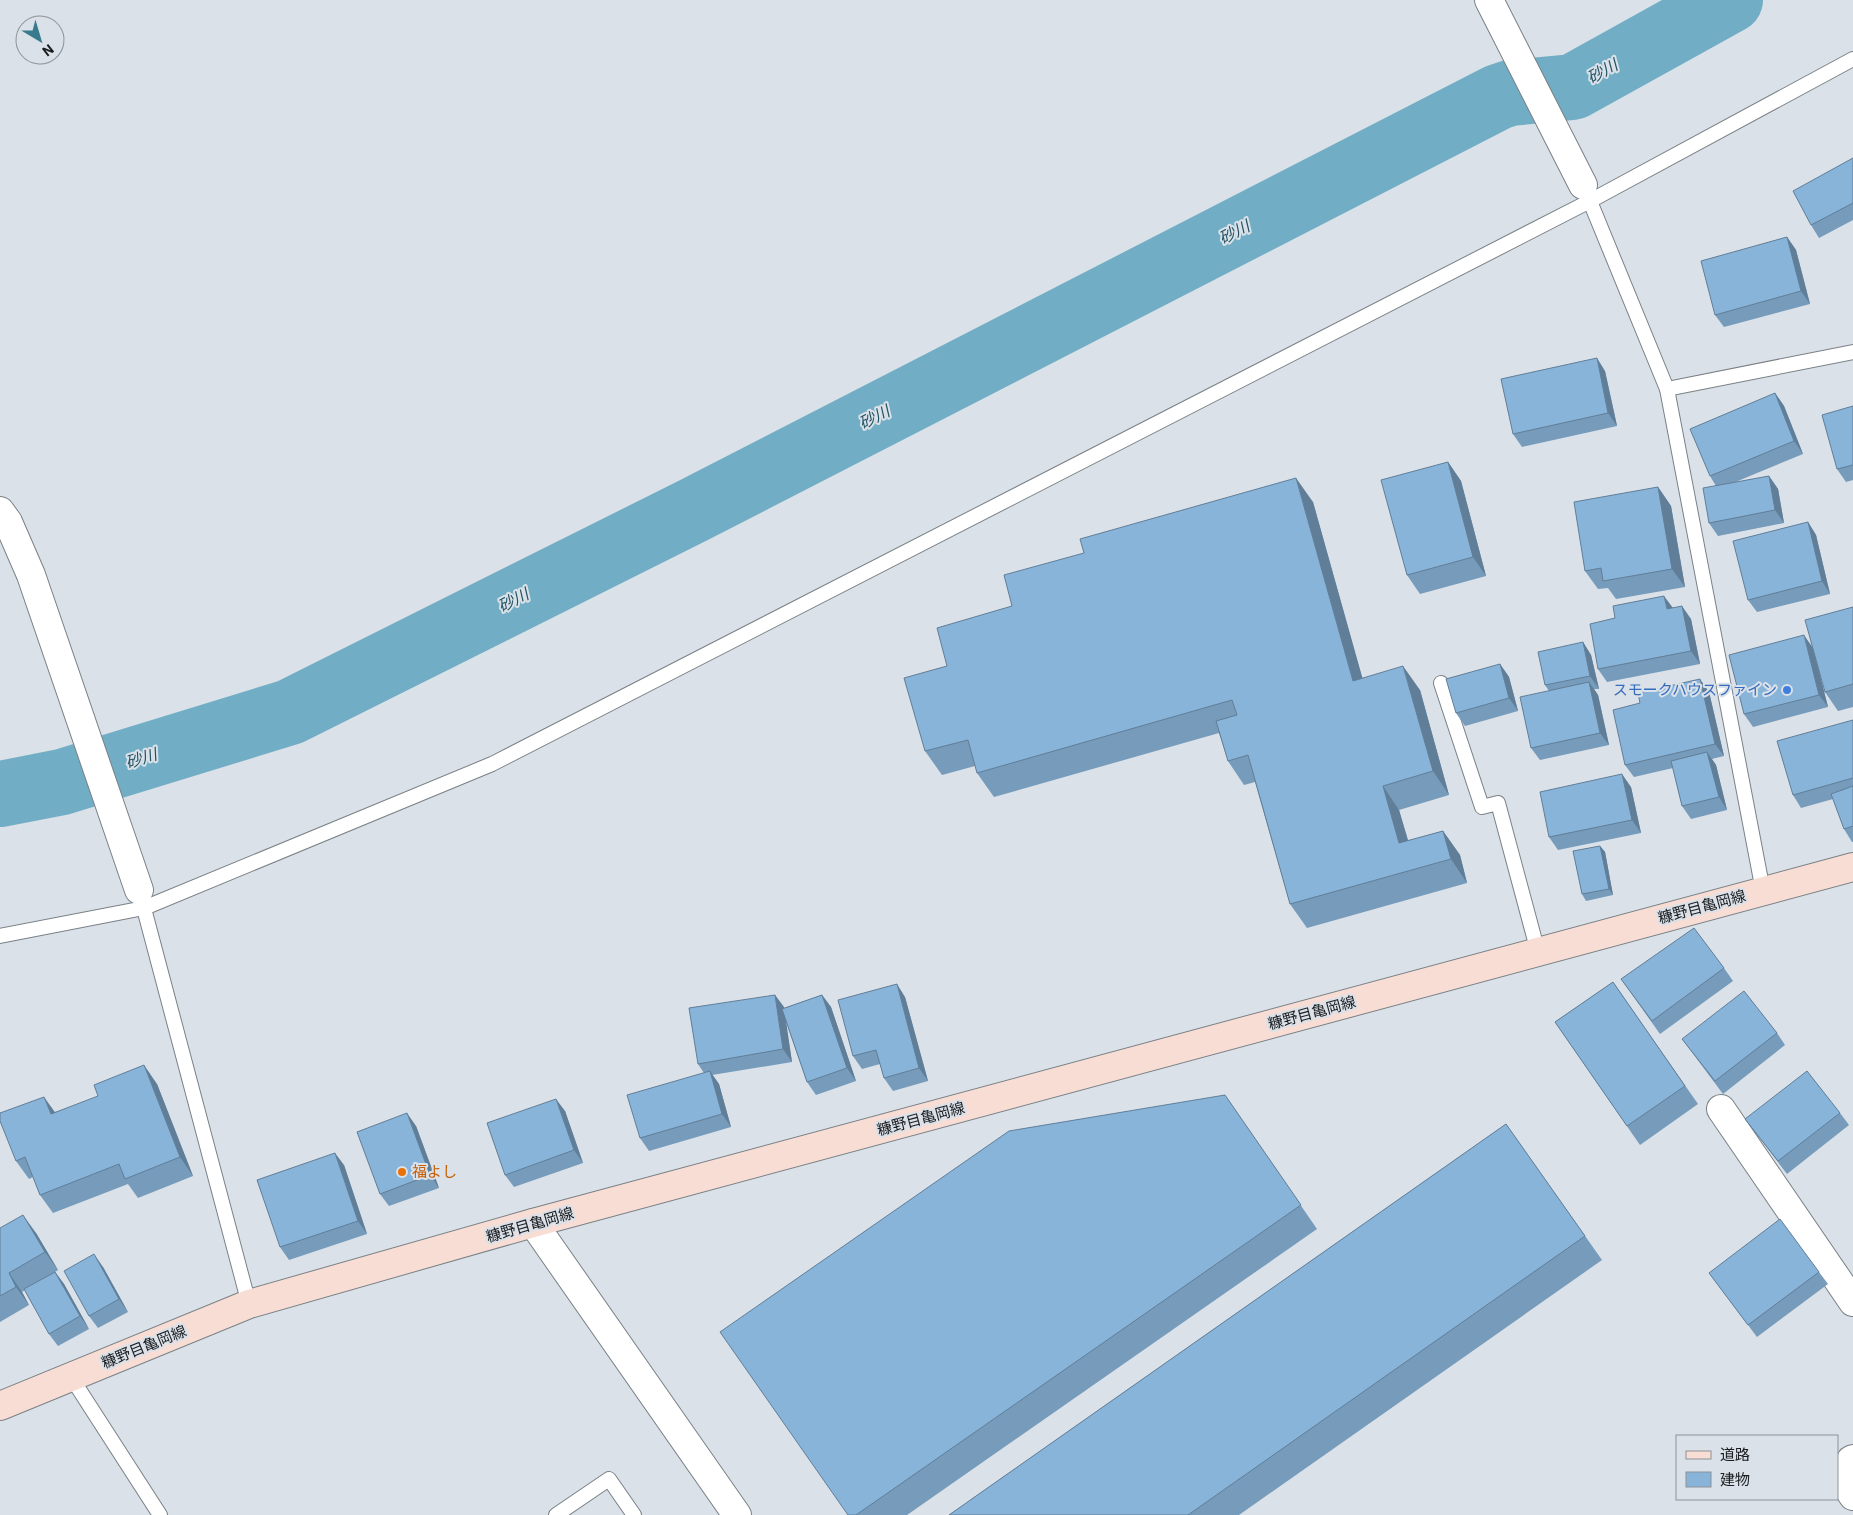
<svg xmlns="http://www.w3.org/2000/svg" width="1853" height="1515" font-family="'IBM Plex Sans','Noto Sans JP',sans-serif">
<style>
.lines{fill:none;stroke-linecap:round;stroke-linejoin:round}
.river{stroke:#71aec5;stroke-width:66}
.lane-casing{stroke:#7a8186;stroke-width:16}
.street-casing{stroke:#7a8186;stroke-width:30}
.secondary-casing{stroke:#7a8186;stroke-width:30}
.lane{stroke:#fff;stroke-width:14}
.street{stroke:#fff;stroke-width:28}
.secondary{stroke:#f8ddd4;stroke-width:28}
.wall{fill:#769bbb}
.shaded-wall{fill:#607e98}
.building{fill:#89b4d9;stroke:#607e98}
.shop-dot{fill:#3f7fe0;stroke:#dae1e8;stroke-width:2}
.food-dot{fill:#e8710a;stroke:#dae1e8;stroke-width:2}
.labels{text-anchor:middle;stroke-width:4;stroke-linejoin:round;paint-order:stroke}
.shop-label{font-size:15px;fill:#366cbe;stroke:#dae1e8;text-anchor:end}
.street-label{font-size:15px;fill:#1a1c1f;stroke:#dae1e8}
.food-label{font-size:15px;fill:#c56008;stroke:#dae1e8;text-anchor:start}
.water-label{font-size:16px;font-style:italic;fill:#215364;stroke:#dae1e8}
</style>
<rect width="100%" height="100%" fill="#dae1e8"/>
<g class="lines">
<!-- river -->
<polyline class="river" points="0,794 62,782 290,712 694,510 1498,97 1510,93 1573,87 1730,0"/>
<defs>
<g id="lane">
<polyline points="1587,194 1667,389 1763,891"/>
<polyline points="1667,389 1853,352"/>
<polyline points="1441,683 1482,807 1498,803 1538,952"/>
<polyline points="142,901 249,1304"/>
<polyline points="0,936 144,908 492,764 1590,201 1853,59"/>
<polyline points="71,1377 160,1515"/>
<polyline points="556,1515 609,1479 634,1515"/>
</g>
<g id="street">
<polyline points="1489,0 1583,185"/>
<polyline points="0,511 8,522 31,575 139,890"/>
<polyline points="1721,1109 1853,1302"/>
<polyline points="533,1223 737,1515"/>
<polyline points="1853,1459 1851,1460 1847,1487 1853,1496"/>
</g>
<polyline id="secondary" points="0,1406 249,1304 533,1223 1853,867"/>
</defs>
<!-- lane casing -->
<use href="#lane" class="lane-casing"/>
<!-- street casing -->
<use href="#street" class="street-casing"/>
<!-- secondary casing -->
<use href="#secondary" class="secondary-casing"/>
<!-- lane -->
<use href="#lane" class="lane"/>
<!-- street -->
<use href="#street" class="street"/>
<!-- secondary -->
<use href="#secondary" class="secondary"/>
</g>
<!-- wall -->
<g class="wall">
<polygon points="1853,158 1853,220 1819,238 1811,225"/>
<polygon points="1787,237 1796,250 1810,304 1724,327 1715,315"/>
<polygon points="1605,371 1617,426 1522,447 1513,434"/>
<polygon points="1775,393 1784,406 1803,454 1733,483 1769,476 1778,489 1784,523 1718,536 1709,523 1716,486 1710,476"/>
<polygon points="1853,406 1853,480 1846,482 1837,469"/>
<polygon points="1448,462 1461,481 1486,576 1420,594 1407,575"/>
<polygon points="1658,487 1671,506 1685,587 1616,599 1608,588 1598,589 1585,571"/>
<polygon points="1313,502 1362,678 1420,690 1449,795 1399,810 1408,841 1443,831 1460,855 1467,883 1307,928 1290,904 1255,782 1244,785 1228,761 1219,733 994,797 977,773 975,766 942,775 925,751 947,666 1012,606 1084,553"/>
<polygon points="1808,522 1816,535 1830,594 1757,612 1748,600"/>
<polygon points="1853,607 1853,707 1838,711 1825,692"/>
<polygon points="1673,608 1691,619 1700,664 1607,682 1598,669"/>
<polygon points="1583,642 1591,655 1599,689 1594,689 1598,695 1609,745 1540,760 1531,748 1549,691 1545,685"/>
<polygon points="1813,648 1828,707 1753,727 1744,714"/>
<polygon points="1500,664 1509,677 1518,711 1465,726 1456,713"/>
<polygon points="1709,692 1724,756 1712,759 1716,765 1727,810 1691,819 1682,806 1673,768 1634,777 1625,765"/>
<polygon points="1853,720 1853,842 1852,842 1844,829 1833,799 1801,808 1793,795"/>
<polygon points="1631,787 1641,833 1558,850 1549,837"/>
<polygon points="1600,846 1605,852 1613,895 1586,901 1582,894"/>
<polygon points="1724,968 1733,981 1660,1034 1621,979"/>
<polygon points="1613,982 1698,1104 1640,1145 1555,1022"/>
<polygon points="775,995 784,1008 822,995 831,1007 856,1081 816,1095 807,1082 785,1019 792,1062 712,1075 719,1084 731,1127 649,1151 640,1138 704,1073 698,1064"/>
<polygon points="905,997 928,1081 893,1091 884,1078 880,1064 862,1069 853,1056"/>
<polygon points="1777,1033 1785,1045 1723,1094 1682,1039"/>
<polygon points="157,1084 193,1176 138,1198 128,1184 53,1213 40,1195 33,1177 29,1179 16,1161 55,1112"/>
<polygon points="1225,1095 1317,1229 907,1515 848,1515"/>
<polygon points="565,1111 583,1163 514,1187 505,1175"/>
<polygon points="1840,1113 1849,1125 1787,1174 1745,1119"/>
<polygon points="1506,1124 1602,1260 1239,1515 949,1515"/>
<polygon points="416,1126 439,1188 389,1206 380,1194"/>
<polygon points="344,1165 367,1234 289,1260 280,1247"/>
<polygon points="0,1228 36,1233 58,1270 55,1272 64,1284 89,1329 58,1346 49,1334 25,1290 22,1292 29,1305 0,1322"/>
<polygon points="103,1267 128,1312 98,1328 89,1316"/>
<polygon points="1819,1272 1828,1284 1757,1337 1709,1273"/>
</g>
<!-- shaded-wall -->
<g class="shaded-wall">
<polygon points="1787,237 1796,250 1810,304 1801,291"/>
<polygon points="1597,358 1605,371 1617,426 1608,413"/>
<polygon points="1775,393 1784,406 1803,454 1794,441"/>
<polygon points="1448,462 1461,481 1486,576 1473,557"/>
<polygon points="1769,476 1778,489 1784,523 1775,510"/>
<polygon points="1296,478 1313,502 1370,705 1353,681"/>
<polygon points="1658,487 1671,506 1685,587 1672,569"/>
<polygon points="1808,522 1816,535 1830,594 1822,581"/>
<polygon points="1664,596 1673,608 1667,609"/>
<polygon points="1682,606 1691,619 1700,664 1691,651"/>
<polygon points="1804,635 1813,648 1828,707 1819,695"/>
<polygon points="1583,642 1591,655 1599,689 1590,676"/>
<polygon points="1500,664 1509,677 1518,711 1509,698"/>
<polygon points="1403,666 1420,690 1449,795 1433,771"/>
<polygon points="1700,679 1709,692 1724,756 1715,744"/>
<polygon points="1589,682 1598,695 1609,745 1600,733"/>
<polygon points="1707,752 1716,765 1727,810 1719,797"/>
<polygon points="1622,774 1631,787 1641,833 1632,820"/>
<polygon points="1383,786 1399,810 1416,867 1399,843"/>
<polygon points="1443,831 1460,855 1467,883 1451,859"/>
<polygon points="1600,846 1605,852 1613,895 1609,889"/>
<polygon points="897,984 905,997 928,1081 919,1068"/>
<polygon points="775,995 784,1007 792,1062 783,1049"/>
<polygon points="822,995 831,1007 856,1081 847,1068"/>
<polygon points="144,1065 157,1084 193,1176 180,1157"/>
<polygon points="710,1071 719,1084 731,1127 722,1114"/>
<polygon points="44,1097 57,1115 51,1114"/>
<polygon points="556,1099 565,1111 583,1163 574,1150"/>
<polygon points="407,1113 416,1126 439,1188 430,1175"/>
<polygon points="335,1153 344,1165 367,1234 358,1221"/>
<polygon points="23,1215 36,1233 58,1270 45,1252"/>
<polygon points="94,1254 103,1267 128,1312 119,1299"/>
<polygon points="55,1272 64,1284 89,1329 80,1316"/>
<polygon points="9,1273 22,1292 29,1305 16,1287"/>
</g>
<!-- building -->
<g class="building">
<polygon points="1853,158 1853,203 1811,225 1793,191"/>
<polygon points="1787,237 1801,291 1715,315 1701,261"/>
<polygon points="1597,358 1608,413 1513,434 1501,379"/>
<polygon points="1775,393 1794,441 1710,476 1690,429"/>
<polygon points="1853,406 1853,465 1837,469 1822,415"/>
<polygon points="1448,462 1473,557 1407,575 1381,480"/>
<polygon points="1769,476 1775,510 1709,523 1703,488"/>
<polygon points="1296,478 1353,681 1403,666 1433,771 1383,786 1399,843 1443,831 1451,859 1290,904 1248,755 1228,761 1216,721 1237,715 1232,700 977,773 968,740 925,751 904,678 947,666 937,628 1012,606 1004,575 1084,553 1080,539"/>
<polygon points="1658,487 1672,569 1603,581 1601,568 1585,571 1574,502"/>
<polygon points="1808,522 1822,581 1748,600 1733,541"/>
<polygon points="1664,596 1667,609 1682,606 1691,651 1598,669 1590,624 1615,618 1613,606"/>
<polygon points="1853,607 1853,684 1825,692 1805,620"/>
<polygon points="1804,635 1819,695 1744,714 1729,655"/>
<polygon points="1583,642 1590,676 1545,685 1538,652"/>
<polygon points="1500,664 1509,698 1456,713 1446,679"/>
<polygon points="1700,679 1715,744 1625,765 1613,710 1640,703 1638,693"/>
<polygon points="1589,682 1600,733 1531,748 1520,697"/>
<polygon points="1853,720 1853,778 1793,795 1777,741"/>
<polygon points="1707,752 1719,797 1682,806 1671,761"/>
<polygon points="1622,774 1632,820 1549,837 1540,792"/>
<polygon points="1853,786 1853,826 1844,829 1831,794"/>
<polygon points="1600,846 1609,889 1582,894 1573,851"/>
<polygon points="1694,928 1724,968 1652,1021 1621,979"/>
<polygon points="1613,982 1685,1086 1627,1126 1555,1022"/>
<polygon points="897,984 919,1068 884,1078 876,1050 853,1056 838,1000"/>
<polygon points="1744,991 1777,1033 1715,1081 1682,1039"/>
<polygon points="775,995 783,1049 698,1064 689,1008"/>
<polygon points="822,995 847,1068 807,1082 782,1009"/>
<polygon points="144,1065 180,1157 125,1179 119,1164 40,1195 25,1157 16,1161 0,1121 0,1113 44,1097 51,1114 98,1096 94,1085"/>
<polygon points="710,1071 722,1114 640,1138 627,1095"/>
<polygon points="1807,1071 1840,1113 1778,1161 1745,1119"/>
<polygon points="1225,1095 1301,1205 856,1515 848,1515 720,1332 1009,1131"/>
<polygon points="556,1099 574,1150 505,1175 487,1123"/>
<polygon points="407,1113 430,1175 380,1194 357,1132"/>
<polygon points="1506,1124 1585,1236 1188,1515 949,1515"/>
<polygon points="335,1153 358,1221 280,1247 257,1180"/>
<polygon points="23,1215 45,1252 9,1273 16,1287 0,1296 0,1228"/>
<polygon points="1780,1219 1819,1272 1748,1325 1709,1273"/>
<polygon points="94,1254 119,1299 89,1316 64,1271"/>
<polygon points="55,1272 80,1316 49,1334 24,1289"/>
</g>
<!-- markers -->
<circle class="shop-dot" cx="1787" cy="690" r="5"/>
<circle class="food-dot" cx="402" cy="1172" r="5"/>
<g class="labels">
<!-- shop labels -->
<g class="shop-label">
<text x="1777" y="695">スモークハウスファイン</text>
</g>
<!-- street labels -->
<g class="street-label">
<text transform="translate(1702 907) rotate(-15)" y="5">糠野目亀岡線</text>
<text transform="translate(1312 1013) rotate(-15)" y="5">糠野目亀岡線</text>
<text transform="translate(921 1119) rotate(-15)" y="5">糠野目亀岡線</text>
<text transform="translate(530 1225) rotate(-16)" y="5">糠野目亀岡線</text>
<text transform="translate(144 1347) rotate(-22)" y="5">糠野目亀岡線</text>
</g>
<!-- food labels -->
<g class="food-label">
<text x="412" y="1177">福よし</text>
</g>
<!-- water labels -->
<g class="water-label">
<text transform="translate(1602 71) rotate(-29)" y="6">砂川</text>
<text transform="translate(1234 232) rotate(-27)" y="6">砂川</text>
<text transform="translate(874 417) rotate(-27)" y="6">砂川</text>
<text transform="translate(513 600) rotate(-27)" y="6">砂川</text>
<text transform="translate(141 758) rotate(-17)" y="6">砂川</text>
</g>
</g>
<!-- legend -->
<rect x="1676" y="1435" width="162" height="65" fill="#dae1e8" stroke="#8d9298"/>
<rect x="1686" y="1451" width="25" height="8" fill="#f8ddd4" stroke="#8d9298"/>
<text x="1720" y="1460" font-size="15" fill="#1a1c1f">道路</text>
<rect x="1686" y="1472" width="25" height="15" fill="#89b4d9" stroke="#8d9298"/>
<text x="1720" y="1485" font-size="15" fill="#1a1c1f">建物</text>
<!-- north arrow -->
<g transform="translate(40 40) rotate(142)"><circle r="24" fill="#dae1e8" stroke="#8d9298"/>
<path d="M0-4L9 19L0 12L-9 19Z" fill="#397a8d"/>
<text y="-8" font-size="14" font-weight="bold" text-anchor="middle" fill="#1a1c1f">N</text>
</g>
</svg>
